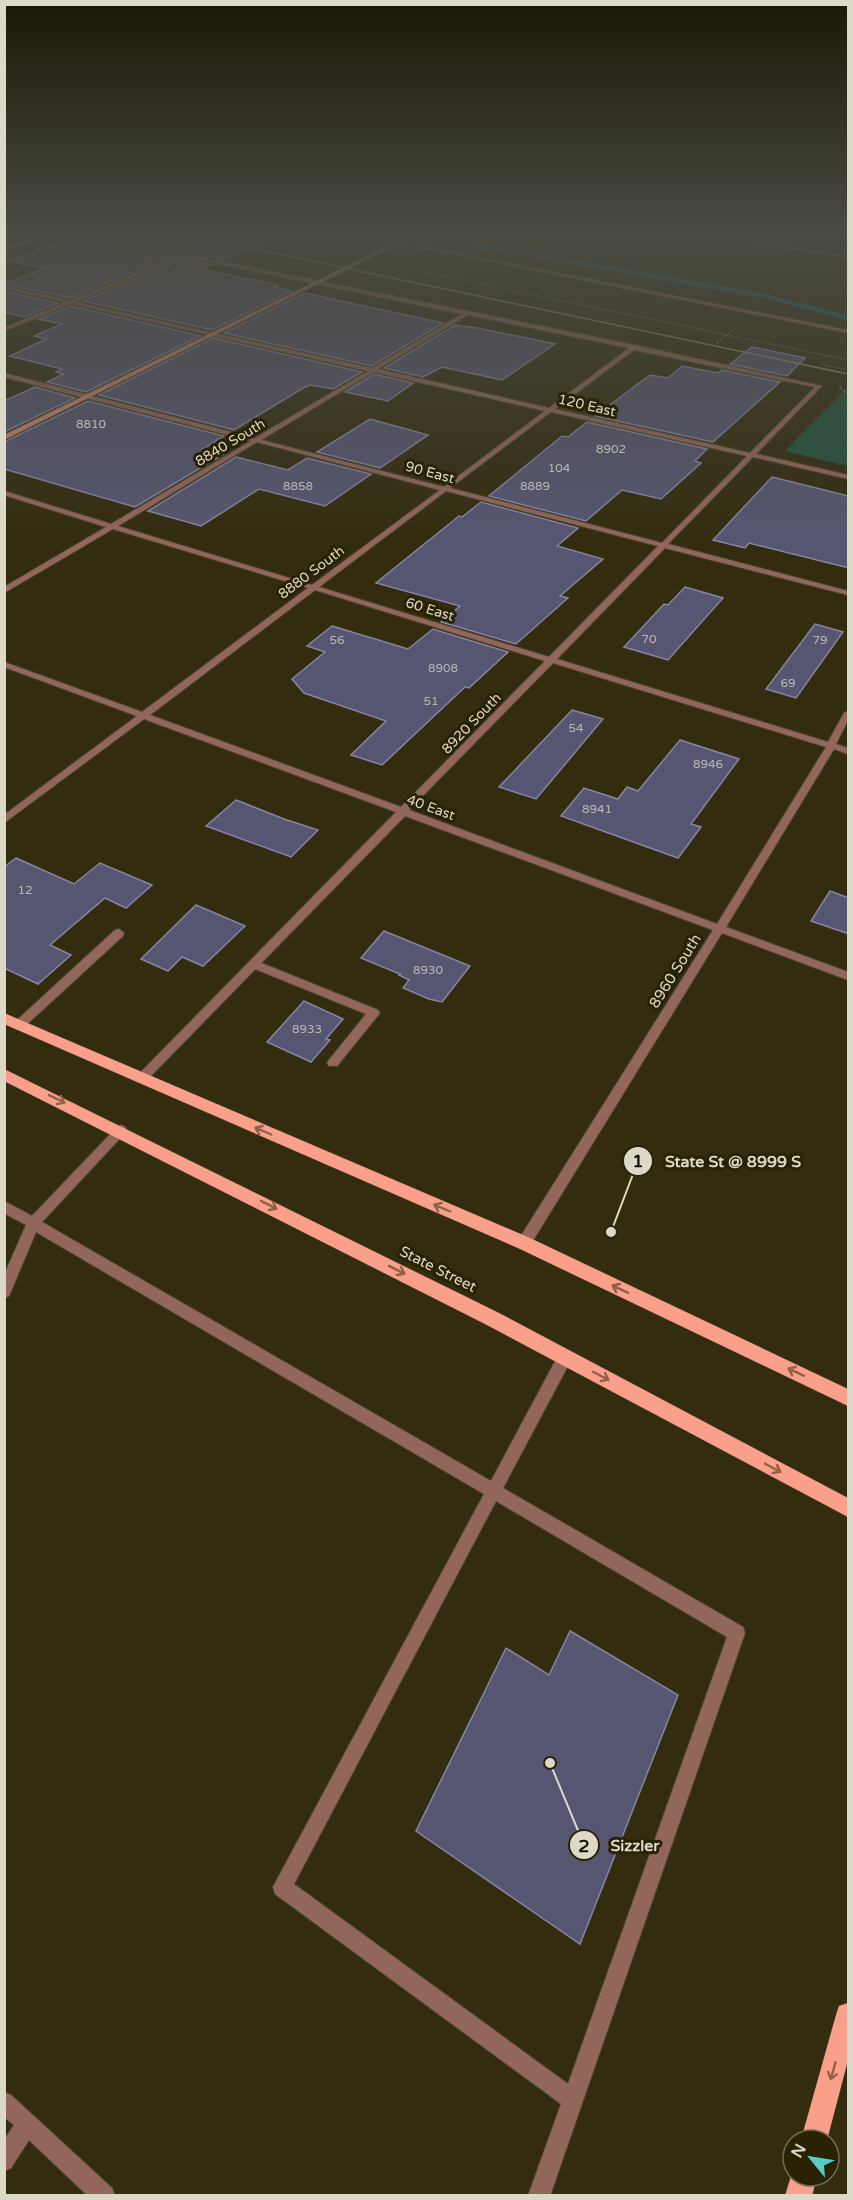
<svg xmlns="http://www.w3.org/2000/svg" width="853" height="2200" font-family="'Varela Round',sans-serif">
<style>
.green{fill:#25533e}
.lines{fill:none;stroke-linecap:round;stroke-linejoin:round}
.stream{stroke:#186471;stroke-width:4.5}
.building{fill:#565672;stroke:#8586a3;stroke-width:1.5}
.lane-casing{stroke:#4e482d;stroke-width:2}
.street-casing{stroke:#4e482d;stroke-width:2}
.secondary-casing{stroke:#4e482d;stroke-width:2}
.primary-casing{stroke:#4e482d;stroke-width:1}
.path-far1{stroke:#6c664d;stroke-width:1.5;stroke-dasharray:2 1.5;stroke-linecap:butt}
.path{stroke:#6c664d;stroke-width:2;stroke-dasharray:2 1.5;stroke-linecap:butt}
.lane{fill:#93665c;fill-rule:evenodd}
.street{fill:#93665c;fill-rule:evenodd}
.secondary{fill:#cd8676;fill-rule:evenodd}
.primary{fill:#fa9f8a;fill-rule:evenodd}
.tram{stroke:#928c76;stroke-width:1.5}
.oneway{stroke:#926048}
.labels{text-anchor:middle;stroke-width:6;stroke-linejoin:round;paint-order:stroke}
.number-label{font-size:12px;fill:#bbb8b2}
.far-street-label{font-size:14px;fill:#ddd9c8;stroke:#292205}
.street-label{font-size:15px;fill:#ddd9c8;stroke:#292205}
.leader{fill:none;stroke:#ddd9c8;stroke-width:2}
.callout-dot{fill:#ddd9c8;stroke:#292205;stroke-width:2}
.mark-label{font-size:18px;text-anchor:middle;font-weight:bold;fill:#111}
.callout-label{font-size:16px;text-anchor:middle;font-weight:bold;fill:#ddd9c8;stroke:#292205;stroke-width:6;stroke-linejoin:round;paint-order:stroke}
</style>
<rect width="100%" height="100%" fill="#332c0f"/>
<!-- green -->
<polygon class="green" points="848,387 848,466 785,451"/>
<g class="lines">
<!-- stream -->
<polyline class="stream" points="430,237 765,296 848,318"/>
</g>
<!-- building -->
<g class="building">
<polygon points="96,233 286,233 225,259"/>
<polygon points="74,235 170,256 70,298 4,284 45,268 8,261"/>
<polygon points="183,259 211,265 201,269 278,285 274,287 292,291 212,330 83,301"/>
<polygon points="4,291 58,303 25,317 4,312"/>
<polygon points="304,293 346,302 443,323 372,366 224,333"/>
<polygon points="71,306 201,336 86,392 47,382 64,374 56,372 62,369 10,356 46,339 34,336 62,324 39,319"/>
<polygon points="455,325 477,328 555,344 502,380 442,367 423,377 384,368"/>
<polygon points="213,338 362,372 333,389 311,385 305,387 234,430 99,395"/>
<polygon points="752,347 805,358 787,376 730,364"/>
<polygon points="682,366 718,373 722,370 780,382 713,442 595,416 650,375 668,378"/>
<polygon points="374,374 413,383 388,401 345,392"/>
<polygon points="35,387 75,398 4,432 4,401"/>
<polygon points="88,401 224,436 203,449 224,454 135,507 4,469 4,442"/>
<polygon points="370,419 428,435 380,468 317,452"/>
<polygon points="587,422 707,449 695,461 701,463 661,499 622,490 586,521 489,496 562,436 568,437"/>
<polygon points="236,457 288,470 307,458 371,474 325,506 259,489 201,526 148,511"/>
<polygon points="772,477 849,496 849,568 749,543 745,548 713,540"/>
<polygon points="481,502 578,528 557,546 603,559 560,596 568,598 516,644 441,622 460,606 376,583 459,516 462,517"/>
<polygon points="685,587 723,598 668,660 624,647 664,604 668,605"/>
<polygon points="815,624 843,632 796,698 766,689"/>
<polygon points="332,626 408,649 433,629 508,652 469,688 465,687 382,765 351,755 386,721 304,693 292,679 325,652 307,646"/>
<polygon points="572,710 603,719 536,799 499,787"/>
<polygon points="680,740 739,759 691,824 701,827 678,858 561,816 584,788 618,799 627,787 638,791"/>
<polygon points="236,800 284,819 318,830 291,857 206,826"/>
<polygon points="16,858 74,884 100,863 152,885 126,908 105,898 50,945 71,955 38,984 4,968 4,867"/>
<polygon points="830,891 849,898 849,934 811,921"/>
<polygon points="196,905 245,926 203,966 182,957 168,971 141,959"/>
<polygon points="384,931 470,966 442,1002 429,999 403,988 409,980 399,975 400,974 361,958"/>
<polygon points="304,1001 343,1019 326,1039 330,1040 311,1062 267,1042"/>
<polygon points="570,1631 678,1695 580,1944 416,1831 506,1648 549,1675"/>
</g>
<g class="lines">
<defs>
<g id="lane">
<polygon points="347,233 357,233 848,330 848,333"/>
<polygon points="119,929 124,933 123,936 23,1028 15,1028 13,1025 15,1022 115,930"/>
<polygon points="254,960 378,1010 380,1013 337,1066 329,1066 327,1063 329,1060 366,1014 250,967 249,964"/>
<path d="M 121,1125 L 125,1127 L 127,1130 L 125,1133 L 42,1222 L 491,1481 L 560,1352 L 565,1350 L 570,1352 L 572,1357 L 570,1362 L 503,1488 L 743,1627 L 745,1633 L 550,2196 L 528,2196 L 561,2104 L 275,1894 L 273,1887 L 484,1494 L 36,1232 L 9,1296 L 4,1298 L 4,1275 L 26,1225 L 4,1213 L 4,1201 L 32,1216 L 117,1127 ZM 496,1501 L 727,1637 L 568,2084 L 294,1884 Z"/>
<polygon points="4,2092 11,2095 112,2188 115,2196 88,2196 29,2140 11,2168 4,2171 4,2140 14,2125 4,2117"/>
</g>
<g id="street">
<path d="M 74,233 L 84,233 L 634,345 L 822,386 L 756,454 L 848,475 L 848,479 L 753,457 L 668,544 L 848,591 L 848,595 L 665,548 L 557,659 L 828,742 L 844,713 L 848,711 L 848,720 L 836,744 L 848,748 L 848,754 L 834,749 L 726,927 L 848,972 L 848,980 L 722,933 L 529,1247 L 524,1249 L 519,1247 L 517,1243 L 519,1239 L 713,930 L 405,816 L 145,1082 L 137,1082 L 135,1079 L 137,1076 L 396,812 L 144,719 L 4,823 L 4,815 L 137,716 L 4,667 L 4,662 L 142,712 L 308,588 L 113,529 L 4,593 L 4,587 L 106,527 L 4,495 L 4,491 L 111,524 L 251,441 L 4,377 L 4,373 L 255,438 L 368,371 L 71,304 L 4,331 L 4,328 L 65,302 L 4,289 L 4,286 L 70,300 L 178,255 ZM 183,257 L 462,314 L 372,368 L 76,302 ZM 468,315 L 629,348 L 549,408 L 378,369 ZM 634,350 L 815,387 L 750,453 L 555,409 ZM 374,372 L 545,411 L 444,487 L 261,440 ZM 551,412 L 747,456 L 662,543 L 450,488 ZM 257,442 L 440,490 L 312,585 L 118,526 ZM 446,491 L 658,546 L 549,657 L 319,587 ZM 315,590 L 545,661 L 401,807 L 150,715 ZM 553,663 L 826,747 L 717,924 L 409,810 Z"/>
<polygon points="697,233 709,233 769,243 783,233 788,233 774,244 848,256 848,258"/>
</g>
<g id="secondary">
<polygon points="46,233 53,233 4,251 4,248"/>
<polygon points="414,233 420,233 4,440 4,435"/>
</g>
<g id="primary">
<polygon points="4,1013 530,1238 848,1389 848,1406 518,1248 4,1024"/>
<polygon points="4,1069 499,1313 848,1498 848,1517 487,1325 4,1081"/>
<polygon points="848,2003 848,2060 827,2140 801,2140 836,2015 839,2006"/>
<polygon points="793,2170 793,2176 817,2176 812,2196 785,2196"/>
</g>
</defs>
<!-- lane casing -->
<use href="#lane" class="lane-casing"/>
<!-- street casing -->
<use href="#street" class="street-casing"/>
<!-- secondary casing -->
<use href="#secondary" class="secondary-casing"/>
<!-- primary casing -->
<use href="#primary" class="primary-casing"/>
<!-- path-far1 -->
<g class="path-far1">
<polyline points="394,266 848,360"/>
<polyline points="718,344 716,343 733,330"/>
<polyline points="823,365 848,370"/>
<polyline points="840,386 842,390"/>
</g>
<!-- path -->
<polyline class="path" points="841,388 848,395"/>
<!-- lane -->
<use href="#lane" class="lane"/>
<!-- street -->
<use href="#street" class="street"/>
<!-- secondary -->
<use href="#secondary" class="secondary"/>
<!-- primary -->
<use href="#primary" class="primary"/>
<!-- tram -->
<polyline class="tram" points="179,233 848,374"/>
</g>
<!-- one-way arrows -->
<defs><path id="oneway-shaft" d="M-6 0H5M1.5-3L5.5 0L1.5 3" fill="none" stroke-width="1.6" stroke-linecap="round" stroke-linejoin="round" transform="scale(1.5)"/></defs>
<g class="oneway">
<use href="#oneway-shaft" transform="translate(57 1099) rotate(26)"/>
<use href="#oneway-shaft" transform="translate(263 1131) rotate(-157)"/>
<use href="#oneway-shaft" transform="translate(269 1205) rotate(27)"/>
<use href="#oneway-shaft" transform="translate(442 1208) rotate(-157)"/>
<use href="#oneway-shaft" transform="translate(397 1270) rotate(27)"/>
<use href="#oneway-shaft" transform="translate(620 1289) rotate(-155)"/>
<use href="#oneway-shaft" transform="translate(796 1372) rotate(-155)"/>
<use href="#oneway-shaft" transform="translate(601 1376) rotate(28)"/>
<use href="#oneway-shaft" transform="translate(773 1468) rotate(28)"/>
<use href="#oneway-shaft" transform="translate(833 2071) rotate(106)"/>
</g>
<!-- sky -->
<linearGradient id="sky" x2="0" y2="1"><stop stop-color="#1c1808"/><stop offset="0.43" stop-color="#4a4b42"/><stop offset="1" stop-color="#4a4b42" stop-opacity="0"/></linearGradient>
<rect width="853" height="541" fill="url(#sky)"/>
<g class="labels">
<!-- number labels -->
<g class="number-label">
<text x="91" y="428">8810</text>
<text x="611" y="453">8902</text>
<text x="559" y="472">104</text>
<text x="298" y="490">8858</text>
<text x="535" y="490">8889</text>
<text x="649" y="643">70</text>
<text x="337" y="644">56</text>
<text x="820" y="644">79</text>
<text x="443" y="672">8908</text>
<text x="788" y="687">69</text>
<text x="431" y="705">51</text>
<text x="576" y="732">54</text>
<text x="708" y="768">8946</text>
<text x="597" y="813">8941</text>
<text x="25" y="894">12</text>
<text x="428" y="974">8930</text>
<text x="307" y="1033">8933</text>
</g>
<!-- far-street labels -->
<g class="far-street-label">
<text transform="translate(587 405) rotate(13)" y="5">120 East</text>
<text transform="translate(230 442) rotate(-31)" y="5">8840 South</text>
<text transform="translate(430 472) rotate(15)" y="5">90 East</text>
<text transform="translate(311 572) rotate(-37)" y="5">8880 South</text>
<text transform="translate(430 609) rotate(17)" y="5">60 East</text>
<text transform="translate(471 723) rotate(-46)" y="5">8920 South</text>
<text transform="translate(431 807) rotate(20)" y="5">40 East</text>
</g>
<!-- street labels -->
<g class="street-label">
<text transform="translate(675 971) rotate(-58)" y="5">8960 South</text>
<text transform="translate(438 1269) rotate(27)" y="5">State Street</text>
</g>
</g>
<!-- callouts -->
<path class="leader" d="M611 1232L638 1161M550 1763L584 1845"/>
<g class="callout-dot">
<circle cx="611" cy="1232" r="6"/>
<circle cx="550" cy="1763" r="6"/>
<circle cx="638" cy="1161" r="15"/>
<circle cx="584" cy="1845" r="15"/>
</g>
<g class="mark-label">
<text x="638" y="1167">1</text>
<text x="584" y="1852">2</text>
</g>
<g class="callout-label">
<text x="733" y="1167">State St @ 8999 S</text>
<text x="635" y="1851">Sizzler</text>
</g>
<!-- border -->
<rect width="853" height="2200" fill="none" stroke="#ddd9c8" stroke-width="12"/>
<!-- north arrow -->
<g transform="translate(811 2158) rotate(300)"><circle r="28" fill="#292205" stroke="#716b53" stroke-width="1.5"/>
<path d="M0-4.5L10 22L0 15L-10 22Z" fill="#55cec5"/>
<text y="-9" font-size="16" font-weight="bold" text-anchor="middle" fill="#ddd9c8">N</text>
</g>
</svg>
